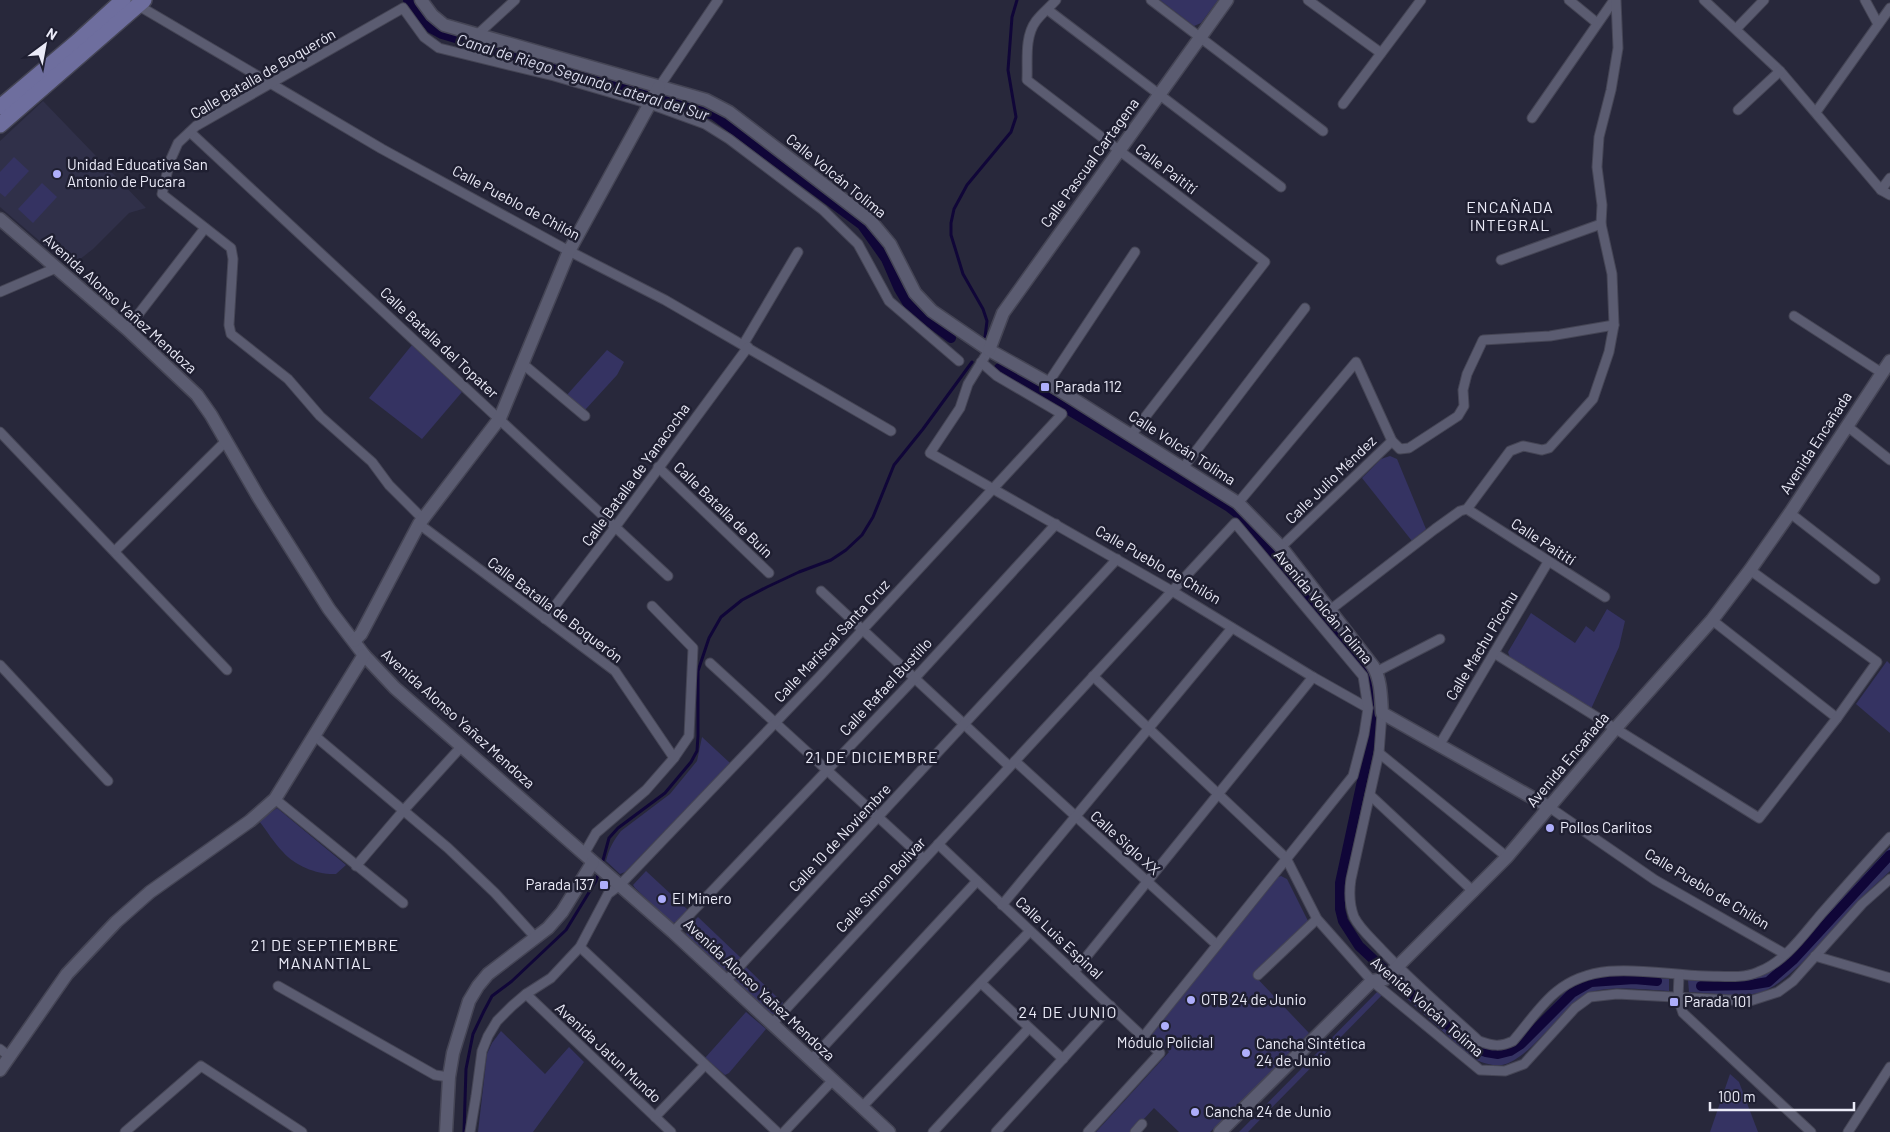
<svg xmlns="http://www.w3.org/2000/svg" width="1890" height="1132" font-family="Barlow,sans-serif">
<style>
.built{fill:#303049}
.green{fill:#353362}
.lines{fill:none;stroke-linecap:round;stroke-linejoin:round}
.stream{stroke:#100638;stroke-width:3}
.canal{stroke:#100638;stroke-width:10}
.street-casing{stroke:#454555;stroke-width:11}
.secondary-casing{stroke:#454555;stroke-width:15}
.primary-casing{stroke:#454555;stroke-width:18}
.street{stroke:#5b5c71;stroke-width:9}
.secondary{stroke:#5b5c71;stroke-width:12}
.primary{stroke:#6e6e9e;stroke-width:15}
.poi-dot{fill:#aeaefb;stroke:#1f1f31;stroke-width:2}
.labels{text-anchor:middle;stroke-width:5;stroke-linejoin:round;paint-order:stroke}
.street-label{font-size:15px;fill:#ebebf8;stroke:#1f1f31}
.poi-label{font-size:15px;fill:#ebebf8;stroke:#1f1f31;text-anchor:start}
.water-label{font-size:16px;font-style:italic;fill:#dcddef;stroke:#1f1f31}
.neighbourhood-label{font-size:16px;letter-spacing:1px;fill:#ebebf8;stroke:#1f1f31}
</style>
<rect width="100%" height="100%" fill="#28283b"/>
<!-- built -->
<polygon class="built" points="43,101 146,208 129,213 93,249 70,267 0,207 0,141"/>
<!-- green -->
<g class="green">
<polygon points="1160,0 1218,0 1201,23 1194,26"/>
<polygon points="14,157 29,171 5,197 0,193 0,172"/>
<polygon points="42,183 57,197 33,223 18,209"/>
<polygon points="412,345 462,392 422,439 369,398"/>
<polygon points="607,350 624,362 617,375 585,410 566,396"/>
<polygon points="1390,456 1397,459 1426,529 1412,541 1362,478 1381,459"/>
<polygon points="1607,609 1625,621 1619,647 1591,709 1510,658 1508,652 1531,613 1575,643 1586,626 1594,632"/>
<polygon points="1887,661 1890,664 1890,733 1856,704"/>
<path d="M 702,737 L 730,763 L 625,872 L 620,874 L 606,861 C 609,849 613,841 621,831 L 670,794 L 697,761 Z"/>
<path d="M 277,808 L 346,865 L 336,874 C 318,875 295,866 283,852 C 274,843 267,831 259,821 Z"/>
<path d="M 1890,847 L 1890,871 C 1881,880 1871,888 1862,897 C 1837,922 1790,986 1758,993 C 1737,998 1711,993 1689,992 L 1688,980 L 1743,981 L 1772,971 L 1789,955 Z"/>
<polygon points="646,871 688,910 677,922 672,923 635,888 633,885"/>
<polygon points="1281,876 1287,879 1308,921 1306,925 1253,974 1309,1033 1303,1039 1305,1042 1210,1132 1179,1132 1154,1108 1132,1132 1096,1132 1169,1052 1151,1034 1278,877"/>
<polygon points="698,917 741,958 729,971 724,970 686,936 687,928"/>
<polygon points="746,967 783,1003 774,1014 769,1014 736,983 735,978"/>
<path d="M 1399,975 L 1468,1038 L 1478,1044 L 1515,1044 L 1523,1037 L 1565,992 L 1586,980 L 1608,975 L 1669,979 L 1669,991 C 1650,990 1606,985 1590,993 C 1560,1008 1531,1059 1502,1065 C 1493,1067 1482,1062 1473,1059 L 1391,984 Z"/>
<polygon points="1380,989 1384,993 1248,1132 1239,1132"/>
<polygon points="746,1012 766,1029 729,1073 725,1075 705,1058"/>
<polygon points="501,1031 545,1074 569,1047 584,1062 533,1132 478,1132 487,1054 492,1043"/>
<polygon points="1730,1074 1739,1082 1758,1132 1710,1132"/>
</g>
<g class="lines">
<!-- stream -->
<g class="stream">
<polyline points="985,337 987,321 983,309 963,274 951,235 951,223 954,209 967,185 1011,132 1016,117 1008,70 1012,17 1017,0"/>
<polyline points="602,864 609,838 618,828 665,793 691,762 697,751 698,736 698,671 709,638 721,617 742,600 767,587 799,572 831,560 846,550 862,535 873,517 894,465 923,429 972,362"/>
<polyline points="464,1132 466,1069 473,1034 484,1011 492,996 512,981 566,930 596,881 599,872"/>
</g>
<!-- canal -->
<g class="canal">
<polyline points="408,0 431,28 442,34 714,115 862,225 886,259 899,289 908,304 917,313 951,338"/>
<polyline points="999,368 1229,507 1247,521 1372,678 1375,714 1373,730 1340,883 1340,909 1343,921 1359,946 1403,987 1463,1038 1475,1048 1486,1052 1498,1054 1510,1051 1521,1044 1572,993 1591,982 1634,979 1657,981"/>
<polyline points="1701,986 1750,985 1768,982 1793,960 1890,855"/>
</g>
<defs>
<g id="street">
<polyline points="129,0 382,149 569,251 665,300 891,431"/>
<path d="M 1056,0 C 1050,7 1042,13 1036,21 C 1024,37 1028,62 1027,80 L 1265,262 L 1132,434"/>
<polyline points="1151,0 1323,131"/>
<polyline points="1308,0 1381,53"/>
<polyline points="1569,0 1597,23"/>
<polyline points="1704,0 1780,71 1881,190 1890,195"/>
<polyline points="1865,0 1878,24"/>
<polyline points="1048,10 1281,187"/>
<polyline points="1736,29 1764,0"/>
<polyline points="478,34 515,0"/>
<polyline points="659,87 718,0"/>
<polyline points="1343,104 1421,0"/>
<polyline points="1738,110 1780,71"/>
<polyline points="1816,112 1890,8"/>
<polyline points="1532,118 1614,0"/>
<polyline points="190,132 668,576"/>
<polyline points="1881,190 1890,178"/>
<polyline points="1501,260 1601,224"/>
<polyline points="0,292 56,268"/>
<polyline points="1794,316 1882,373"/>
<polyline points="127,329 205,228"/>
<polyline points="743,345 798,252"/>
<polyline points="989,350 968,384 960,408 930,453 1172,591 1313,677 1368,708"/>
<polyline points="523,364 585,416"/>
<polyline points="1048,383 1135,252"/>
<polyline points="1847,426 1890,460"/>
<polyline points="0,432 227,670"/>
<polyline points="658,467 769,573"/>
<polyline points="1183,468 1305,308"/>
<polyline points="1238,503 1356,362 1392,441"/>
<polyline points="1467,509 1605,597"/>
<polyline points="1790,513 1875,579"/>
<polyline points="423,519 389,485 372,462 320,416 288,379 231,334 229,325 233,259 231,248 162,194 170,161 178,143 196,126 403,8 424,37 439,48 554,76 650,104 705,124 729,139 823,210 858,244 889,301 959,361"/>
<polyline points="419,524 615,671 674,758"/>
<polyline points="1281,547 1392,441 1400,449 1409,448 1458,416 1464,406 1463,390 1467,374 1483,340 1550,336 1614,325"/>
<polyline points="115,551 226,441"/>
<polyline points="821,591 1009,766"/>
<polyline points="1330,610 1435,529 1460,511 1467,509 1510,451 1523,446 1542,450 1549,448 1593,399 1609,352 1614,325 1612,274 1601,224 1602,205 1597,167 1599,137 1611,90 1618,48 1616,0"/>
<polyline points="545,619 616,526 748,347"/>
<polyline points="1712,620 1837,718"/>
<polyline points="1494,653 1759,818 1837,718 1877,662 1750,570"/>
<polyline points="710,663 924,859"/>
<polyline points="0,665 108,781"/>
<polyline points="1376,672 1440,639"/>
<polyline points="1093,676 1286,858 1317,919 1372,981 1480,1070 1505,1071 1524,1064 1575,1008 1590,997 1617,994 1750,1001 1778,992 1793,981 1862,904 1890,879"/>
<path d="M 1382,713 L 1379,753 L 1351,879 C 1349,892 1349,904 1354,917 C 1360,929 1372,939 1381,949 C 1412,982 1446,1011 1479,1041 C 1492,1046 1501,1047 1513,1041 C 1527,1025 1540,1005 1556,992 C 1598,957 1655,975 1706,976 C 1723,976 1742,979 1758,972 C 1785,962 1804,934 1822,913 C 1844,888 1867,862 1890,837"/>
<polyline points="315,736 448,848 495,893 536,938"/>
<polyline points="1440,744 1548,562"/>
<polyline points="1379,753 1507,857"/>
<polyline points="1015,761 1217,945"/>
<polyline points="1370,795 1474,892"/>
<polyline points="275,799 403,903"/>
<polyline points="1549,807 1655,880 1785,954"/>
<polyline points="938,844 1160,1053 1088,1132"/>
<polyline points="584,854 596,833 646,790 674,758 689,736 693,648 652,606"/>
<polyline points="356,866 403,811 461,747"/>
<polyline points="1002,905 1232,628"/>
<polyline points="673,932 915,678 1056,524"/>
<polyline points="580,947 777,1132"/>
<polyline points="1815,956 1890,978"/>
<polyline points="1074,972 1313,677"/>
<polyline points="1258,975 1317,919"/>
<polyline points="1679,975 1678,998 1683,1013 1811,1132"/>
<polyline points="726,981 1117,559"/>
<polyline points="981,983 1063,1059"/>
<polyline points="278,986 435,1075 449,1077"/>
<polyline points="526,994 671,1132"/>
<polyline points="772,1024 1235,523 1363,676 1368,708 1364,734 1353,776 1144,1036"/>
<polyline points="0,1049 9,1056"/>
<polyline points="811,1060 977,881"/>
<polyline points="862,1107 1030,931"/>
<polyline points="655,1117 705,1065"/>
<polyline points="125,1132 201,1066 302,1132"/>
<polyline points="470,1132 476,1096 482,1051 488,1036 497,1021 512,1006 526,994 551,978 580,947 608,894 620,885 819,677 1062,414 997,376 981,362"/>
<polyline points="784,1132 833,1080"/>
<polyline points="933,1132 1029,1028"/>
<polyline points="996,1132 1111,1006"/>
<polyline points="1135,1132 1142,1124"/>
<polyline points="1848,1132 1890,1067"/>
</g>
<g id="secondary">
<path d="M 421,0 L 432,15 L 444,25 L 706,100 L 729,112 L 870,220 L 890,244 L 915,293 L 932,311 L 989,350 L 1048,383 L 1238,503 L 1281,547 L 1373,666 C 1381,679 1381,697 1382,713 L 1549,807"/>
<polyline points="0,219 127,329 197,395 211,415 259,498 329,609 364,655 395,688 673,932 889,1132"/>
<polyline points="989,350 1003,313 1227,0"/>
<polyline points="354,641 361,634 419,524 500,418 569,251 659,87"/>
<polyline points="0,1070 67,974 116,922 150,892 250,821 275,799 364,655"/>
<polyline points="446,1132 449,1077 453,1053 469,1001 478,986 488,974 548,928 562,912 593,862"/>
<polyline points="1220,1132 1372,981 1385,979 1507,857 1615,729 1712,620 1750,570 1790,513 1890,361"/>
</g>
<g id="primary">
<polyline points="0,107 78,41 123,0"/>
<polyline points="0,125 144,0"/>
</g>
</defs>
<!-- street casing -->
<use href="#street" class="street-casing"/>
<!-- secondary casing -->
<use href="#secondary" class="secondary-casing"/>
<!-- primary casing -->
<use href="#primary" class="primary-casing"/>
<!-- street -->
<use href="#street" class="street"/>
<!-- secondary -->
<use href="#secondary" class="secondary"/>
<!-- primary -->
<use href="#primary" class="primary"/>
</g>
<!-- markers -->
<g class="poi-dot">
<circle cx="57" cy="174" r="5"/>
<rect x="1040" y="382" width="10" height="10" rx="2.5"/>
<circle cx="1550" cy="828" r="5"/>
<rect x="599" y="880" width="10" height="10" rx="2.5"/>
<circle cx="662" cy="899" r="5"/>
<circle cx="1191" cy="1000" r="5"/>
<rect x="1669" y="997" width="10" height="10" rx="2.5"/>
<circle cx="1165" cy="1026" r="5"/>
<circle cx="1246" cy="1053" r="5"/>
<circle cx="1195" cy="1112" r="5"/>
</g>
<g class="labels">
<!-- street labels -->
<g class="street-label">
<text transform="translate(263 74) rotate(-30)" y="5">Calle Batalla de Boquerón</text>
<text transform="translate(1090 163) rotate(-54)" y="5">Calle Pascual Cartagena</text>
<text transform="translate(1166 169) rotate(37)" y="5">Calle Paitití</text>
<text transform="translate(836 176) rotate(39)" y="5">Calle Volcán Tolima</text>
<text transform="translate(516 203) rotate(28)" y="5">Calle Pueblo de Chilón</text>
<text transform="translate(120 304) rotate(42)" y="5">Avenida Alonso Yañez Mendoza</text>
<text transform="translate(439 343) rotate(43)" y="5">Calle Batalla del Topater</text>
<text transform="translate(1816 443) rotate(-57)" y="5">Avenida Encañada</text>
<text transform="translate(1182 448) rotate(33)" y="5">Calle Volcán Tolima</text>
<text transform="translate(636 475) rotate(-54)" y="5">Calle Batalla de Yanacocha</text>
<text transform="translate(1331 480) rotate(-44)" y="5">Calle Julio Méndez</text>
<text transform="translate(723 510) rotate(44)" y="5">Calle Batalla de Buin</text>
<text transform="translate(1543 542) rotate(33)" y="5">Calle Paitití</text>
<text transform="translate(1158 565) rotate(30)" y="5">Calle Pueblo de Chilón</text>
<text transform="translate(1323 607) rotate(50)" y="5">Avenida Volcán Tolima</text>
<text transform="translate(555 610) rotate(37)" y="5">Calle Batalla de Boquerón</text>
<text transform="translate(832 641) rotate(-47)" y="5">Calle Mariscal Santa Cruz</text>
<text transform="translate(1482 646) rotate(-59)" y="5">Calle Machu Picchu</text>
<text transform="translate(886 687) rotate(-47)" y="5">Calle Rafael Bustillo</text>
<text transform="translate(458 719) rotate(42)" y="5">Avenida Alonso Yañez Mendoza</text>
<text transform="translate(1568 760) rotate(-50)" y="5">Avenida Encañada</text>
<text transform="translate(840 838) rotate(-47)" y="5">Calle 10 de Noviembre</text>
<text transform="translate(1125 843) rotate(42)" y="5">Calle Siglo XX</text>
<text transform="translate(881 885) rotate(-47)" y="5">Calle Simon Bolivar</text>
<text transform="translate(1707 889) rotate(31)" y="5">Calle Pueblo de Chilón</text>
<text transform="translate(1059 938) rotate(43)" y="5">Calle Luis Espinal</text>
<text transform="translate(759 990) rotate(43)" y="5">Avenida Alonso Yañez Mendoza</text>
<text transform="translate(1427 1007) rotate(41)" y="5">Avenida Volcán Tolima</text>
<text transform="translate(608 1053) rotate(43)" y="5">Avenida Jatun Mundo</text>
</g>
<!-- poi labels -->
<g class="poi-label">
<text x="67" y="170">Unidad Educativa San<tspan x="67" dy="17">Antonio de Pucara</tspan></text>
<text x="1055" y="392">Parada 112</text>
<text x="1560" y="833">Pollos Carlitos</text>
<text x="594" y="890" text-anchor="end">Parada 137</text>
<text x="672" y="904">El Minero</text>
<text x="1201" y="1005">OTB 24 de Junio</text>
<text x="1684" y="1007">Parada 101</text>
<text x="1165" y="1048" text-anchor="middle">Módulo Policial</text>
<text x="1256" y="1049">Cancha Sintética<tspan x="1256" dy="17">24 de Junio</tspan></text>
<text x="1205" y="1117">Cancha 24 de Junio</text>
</g>
<!-- water labels -->
<g class="water-label">
<text transform="translate(583 77) rotate(17)" y="6">Canal de Riego Segundo Lateral del Sur</text>
</g>
<!-- neighbourhood labels -->
<g class="neighbourhood-label">
<text x="1510" y="213">ENCAÑADA<tspan x="1510" dy="18">INTEGRAL</tspan></text>
<text x="872" y="763">21 DE DICIEMBRE</text>
<text x="325" y="951">21 DE SEPTIEMBRE<tspan x="325" dy="18">MANANTIAL</tspan></text>
<text x="1068" y="1018">24 DE JUNIO</text>
</g>
</g>
<!-- north arrow -->
<g transform="translate(45 45) rotate(32)" stroke="#1f1f31" stroke-width="4" paint-order="stroke">
<path d="M0-4L9 19L0 12L-9 19Z" fill="#ebebf8"/>
<text y="-8" font-size="14" font-weight="bold" text-anchor="middle" fill="#ebebf8">N</text>
</g>
<!-- scale -->
<path d="M1710 1102v8h144v-8" fill="none" stroke="#ebebf8" stroke-width="2.5"/>
<text x="1718" y="1102" font-size="15" fill="#ebebf8" stroke="#1f1f31" stroke-width="4" paint-order="stroke">100 m</text>
</svg>
